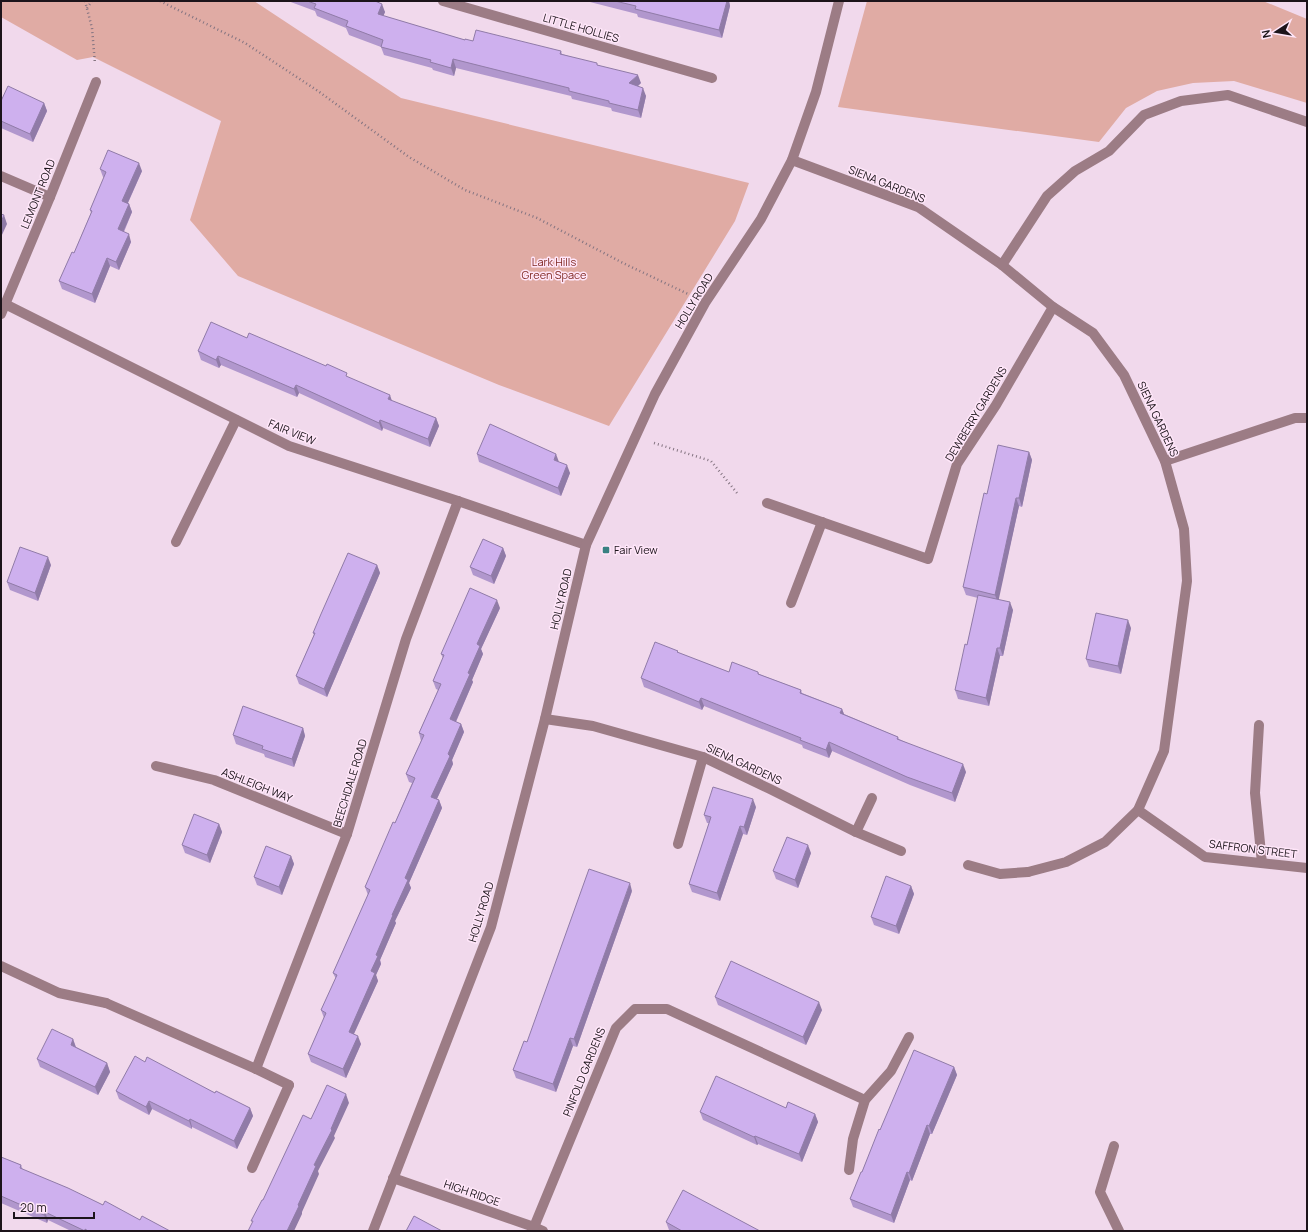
<svg xmlns="http://www.w3.org/2000/svg" width="1308" height="1232" font-family="Manrope,sans-serif">
<style>
.green{fill:#e0aba4}
.lines{fill:none;stroke-linecap:round;stroke-linejoin:round}
.path{stroke:#847481;stroke-width:2.5;stroke-dasharray:1 3;stroke-linecap:butt}
.lane{stroke:#9c7c85;stroke-width:10}
.street{stroke:#9c7c85;stroke-width:10}
.wall{fill:#b197cd}
.shaded-wall{fill:#907ba7}
.building{fill:#ceb0ee;stroke:#907ba7}
.poi-dot{fill:#398182;stroke:#ffe6f9;stroke-width:1.5}
.labels{text-anchor:middle;stroke-width:3;stroke-linejoin:round;paint-order:stroke}
.street-label{font-size:11px;fill:#1c141a;stroke:#ffe6f9}
.park-label{font-size:11px;fill:#802922;stroke:#ffe6f9}
.poi-label{font-size:11px;fill:#1c141a;stroke:#ffe6f9;text-anchor:start}
</style>
<rect width="100%" height="100%" fill="#f1d9ec"/>
<!-- green -->
<g class="green">
<polygon points="1,1 254,1 401,98 749,183 735,221 609,426 499,385 238,276 190,220 221,121 93,57 77,60 1,17"/>
<polygon points="867,1 1263,1 1307,19 1307,103 1234,81 1193,83 1157,91 1126,108 1099,142 838,107"/>
</g>
<g class="lines">
<!-- path -->
<g class="path">
<polyline points="85,1 92,28 95,64"/>
<polyline points="160,1 245,43 318,91 409,157 465,190 537,218 623,263 688,294"/>
<polyline points="87,8 92,1"/>
<polyline points="654,443 711,461 737,493"/>
</g>
<!-- lane -->
<g class="lane">
<polyline points="1259,725 1255,793 1262,863"/>
<polyline points="678,844 703,757"/>
<polyline points="968,865 1000,874 1028,872"/>
<polyline points="1,966 59,993 106,1003"/>
<polyline points="252,1168 289,1085"/>
<polyline points="849,1170 853,1139 865,1100 891,1071 909,1037"/>
</g>
<!-- street -->
<g class="street">
<polyline points="443,1 712,78"/>
<polyline points="792,160 918,207 1002,265 1053,307 1093,333 1124,375 1165,461 1184,529 1187,581 1164,751 1138,810 1105,842 1066,862 1028,872"/>
<polyline points="1,176 50,197"/>
<polyline points="1002,265 1047,196 1075,171 1109,151 1144,115 1181,101 1228,95 1307,122"/>
<polyline points="5,304 289,446 458,501 586,545"/>
<polyline points="1,314 50,197 96,82"/>
<polyline points="1165,461 1295,418 1307,418"/>
<polyline points="767,503 928,559 957,464 996,405 1053,307"/>
<polyline points="176,542 236,420"/>
<polyline points="791,603 822,522"/>
<polyline points="545,719 593,726 703,757 770,789 856,832 901,851"/>
<polyline points="156,766 214,780 347,834"/>
<polyline points="1138,810 1205,857 1307,868"/>
<polyline points="856,832 872,798"/>
<polyline points="106,1003 256,1069 289,1085"/>
<polyline points="256,1069 347,834 406,639 458,501"/>
<polyline points="1114,1146 1100,1192 1119,1231"/>
<polyline points="393,1178 534,1227 543,1231"/>
<polyline points="534,1227 616,1028 635,1009 667,1009 865,1100"/>
<polyline points="373,1231 491,927 545,719 586,545 655,394 705,303 761,219 792,160 816,92 839,1"/>
</g>
</g>
<!-- wall -->
<g class="wall">
<polygon points="288,1 375,1 385,12 383,16 465,40 561,51 562,54 598,65 641,83 638,86 646,96 641,118 612,111 611,108 572,99 571,96 456,68 454,76 433,70 432,68 384,55 381,47 349,35 346,28 317,16 315,11"/>
<polygon points="586,1 729,1 730,6 722,38 638,17 637,14"/>
<polygon points="1,101 44,103 47,111 33,142 1,128"/>
<polygon points="100,169 142,171 128,203 129,204 132,212 124,232 131,242 119,270 110,266 95,303 62,289 59,281 74,253 91,213 90,210 104,178 103,177"/>
<polygon points="247,338 349,378 392,401 436,418 439,426 430,447 383,428 382,431 299,393 297,397 221,365 219,368 201,360 198,351"/>
<polygon points="1029,452 1032,460 1022,507 1019,506 998,599 1013,610 1003,656 1000,656 989,706 958,699 955,690 967,645 978,598 966,595 963,587 987,494"/>
<polygon points="477,454 559,462 570,473 561,496 479,462"/>
<polygon points="503,548 506,556 494,584 473,575 470,567"/>
<polygon points="51,565 38,601 10,590 7,582"/>
<polygon points="377,565 380,573 327,697 299,684 296,676 314,635 313,633"/>
<polygon points="500,608 481,649 483,654 472,680 473,682 456,722 461,724 464,732 452,760 453,764 437,799 439,800 442,808 409,883 411,888 395,921 396,923 380,960 381,964 376,975 378,981 354,1034 361,1044 346,1078 311,1062 308,1054 324,1018 321,1010 336,979 333,973 368,895 365,887 395,823 412,783 409,782 406,774 421,741 419,733 438,690 436,689 433,681 443,658 441,654"/>
<polygon points="1131,628 1121,674 1089,667 1086,659"/>
<polygon points="678,651 678,653 729,672 758,672 759,674 801,690 802,693 842,709 844,714 898,737 899,739 966,772 955,802 910,785 832,751 829,758 803,748 802,745 704,706 702,710 644,687 641,678"/>
<polygon points="303,728 305,736 294,767 265,757 264,754 236,744 233,735"/>
<polygon points="756,807 747,835 743,834 720,901 692,892 689,884 709,823 707,823 704,815"/>
<polygon points="219,824 222,832 210,863 185,853 182,845"/>
<polygon points="811,853 798,888 776,879 773,871"/>
<polygon points="291,856 294,864 282,895 257,885 254,877"/>
<polygon points="911,886 914,894 899,934 874,925 871,917"/>
<polygon points="632,891 577,1047 573,1046 556,1092 516,1078 513,1070 527,1042"/>
<polygon points="715,997 822,1010 806,1045 718,1005"/>
<polygon points="73,1039 76,1047 107,1063 110,1072 98,1095 40,1067 37,1059"/>
<polygon points="145,1062 250,1108 253,1116 237,1149 192,1127 192,1129 152,1109 149,1115 119,1099 116,1091"/>
<polygon points="954,1067 957,1075 932,1134 930,1134 912,1181 910,1180 894,1223 853,1207 850,1199 880,1130"/>
<polygon points="786,1108 815,1114 818,1122 802,1162 758,1144 757,1145 703,1120 700,1112"/>
<polygon points="1,1157 21,1165 23,1170 103,1205 140,1220 170,1231 71,1231 48,1220 47,1223 1,1203"/>
<polygon points="666,1222 760,1231 670,1231 669,1230"/>
</g>
<!-- shaded-wall -->
<g class="shaded-wall">
<polygon points="727,1 729,1 730,6 722,38 719,30"/>
<polygon points="382,4 385,12 381,22 378,14"/>
<polygon points="453,59 456,68 454,76 451,68"/>
<polygon points="638,75 641,83 632,91 629,83"/>
<polygon points="643,88 646,96 641,118 638,110"/>
<polygon points="44,103 47,111 33,142 30,134"/>
<polygon points="139,163 142,171 125,209 122,201"/>
<polygon points="129,204 132,212 121,237 118,229"/>
<polygon points="4,215 7,224 1,237 1,222"/>
<polygon points="129,234 131,242 119,270 116,262"/>
<polygon points="107,258 110,266 95,303 92,294"/>
<polygon points="218,356 221,365 219,368 216,360"/>
<polygon points="296,385 299,393 297,397 294,389"/>
<polygon points="390,395 393,404 388,399"/>
<polygon points="436,418 439,426 430,447 428,439"/>
<polygon points="380,420 383,428 382,431 379,423"/>
<polygon points="1029,452 1032,460 1022,507 1019,498"/>
<polygon points="556,454 559,462 554,460"/>
<polygon points="567,465 570,473 561,496 558,488"/>
<polygon points="1016,498 1019,506 998,603 995,595"/>
<polygon points="503,548 506,556 494,584 491,576"/>
<polygon points="48,557 51,565 38,601 35,593"/>
<polygon points="377,565 380,573 327,697 324,689"/>
<polygon points="497,600 500,608 481,649 483,654 472,680 473,682 453,728 450,719 477,644"/>
<polygon points="1010,602 1013,610 1003,656 1000,648"/>
<polygon points="1128,620 1131,628 1121,674 1118,666"/>
<polygon points="997,648 1000,656 989,706 986,698"/>
<polygon points="701,698 704,706 702,710 699,702"/>
<polygon points="842,709 845,717 840,713"/>
<polygon points="461,724 464,732 452,760 453,764 434,805 431,797 448,754"/>
<polygon points="303,728 305,736 294,767 292,759"/>
<polygon points="829,742 832,751 829,758 826,750"/>
<polygon points="963,764 966,772 955,802 952,793"/>
<polygon points="753,799 756,807 747,835 744,827"/>
<polygon points="439,800 442,808 409,883 411,888 395,921 396,923 380,960 381,964 376,975 378,981 351,1040 349,1032 371,971 376,955 392,915 405,878"/>
<polygon points="219,824 222,832 210,863 207,855"/>
<polygon points="740,826 743,834 720,901 717,893"/>
<polygon points="808,845 811,853 798,888 795,880"/>
<polygon points="291,856 294,864 282,895 279,887"/>
<polygon points="630,883 632,891 577,1047 574,1039"/>
<polygon points="911,886 914,894 899,934 896,926"/>
<polygon points="819,1002 822,1010 806,1045 803,1037"/>
<polygon points="358,1036 361,1044 346,1078 343,1069"/>
<polygon points="570,1038 573,1046 556,1092 553,1084"/>
<polygon points="73,1039 76,1048 71,1045"/>
<polygon points="107,1063 110,1072 98,1095 95,1087"/>
<polygon points="954,1067 957,1075 932,1134 929,1126"/>
<polygon points="346,1094 349,1103 334,1136 335,1138 318,1171 319,1174 302,1212 302,1214 294,1231 287,1231 314,1165"/>
<polygon points="149,1101 152,1109 149,1115 146,1107"/>
<polygon points="250,1108 253,1116 237,1149 234,1141"/>
<polygon points="815,1114 818,1122 802,1162 799,1154"/>
<polygon points="190,1119 192,1127 192,1129 189,1121"/>
<polygon points="927,1125 930,1134 912,1181 909,1173"/>
<polygon points="755,1136 758,1144 757,1145 754,1137"/>
<polygon points="907,1172 910,1180 894,1223 891,1215"/>
<polygon points="45,1212 48,1220 47,1223 44,1215"/>
</g>
<!-- building -->
<g class="building">
<polygon points="307,1 375,1 382,4 378,14 465,40 465,39 473,41 476,30 561,51 560,54 597,63 597,65 638,75 629,83 643,88 638,110 609,103 609,101 569,91 569,88 453,59 451,68 430,62 431,60 381,47 383,40 346,26 348,21 314,8 316,4"/>
<polygon points="615,1 727,1 719,30 635,9 636,6"/>
<polygon points="8,86 44,103 30,134 1,121 1,101"/>
<polygon points="108,150 139,163 122,201 129,204 118,229 129,234 116,262 107,258 92,294 59,281 72,252 74,253 92,211 90,210 106,172 100,169"/>
<polygon points="1,214 4,215 1,222"/>
<polygon points="211,322 247,338 249,333 326,366 327,364 347,373 346,376 390,395 388,399 436,418 428,439 380,420 379,423 296,385 294,389 218,356 216,360 198,351"/>
<polygon points="490,424 556,454 554,460 567,465 558,488 477,454"/>
<polygon points="998,445 1029,452 1019,498 1016,498 995,595 963,587 984,493 987,494"/>
<polygon points="483,539 503,548 491,576 470,567"/>
<polygon points="20,547 48,557 35,593 7,582"/>
<polygon points="348,553 377,565 324,689 296,676 315,633 313,633 321,614"/>
<polygon points="470,588 497,600 477,644 480,646 468,673 470,674 450,719 461,724 448,754 450,756 431,797 439,800 405,878 408,880 392,915 393,915 376,955 378,956 371,971 375,973 349,1032 358,1036 343,1069 308,1054 326,1013 321,1010 337,975 333,973 370,890 365,887 393,822 395,823 415,778 406,774 424,735 419,733 441,684 433,681 444,655 441,654"/>
<polygon points="978,595 1010,602 1000,648 997,648 986,698 955,690 965,644 967,645"/>
<polygon points="1096,613 1128,620 1118,666 1086,659"/>
<polygon points="655,642 678,651 677,652 729,672 732,662 758,672 758,674 801,690 800,693 842,709 840,713 898,737 897,739 963,764 952,793 907,777 829,742 826,750 800,740 801,738 701,698 699,702 641,678"/>
<polygon points="243,706 303,728 292,759 262,749 263,746 233,735"/>
<polygon points="713,787 753,799 744,827 740,826 717,893 689,884 711,817 704,815"/>
<polygon points="194,814 219,824 207,855 182,845"/>
<polygon points="787,837 808,845 795,880 773,871"/>
<polygon points="266,846 291,856 279,887 254,877"/>
<polygon points="589,869 630,883 574,1039 570,1038 553,1084 513,1070 524,1041 527,1042"/>
<polygon points="886,876 911,886 896,926 871,917"/>
<polygon points="731,961 819,1002 803,1037 715,997"/>
<polygon points="52,1029 73,1039 71,1045 107,1063 95,1087 37,1059"/>
<polygon points="914,1050 954,1067 929,1126 927,1125 909,1173 907,1172 891,1215 850,1199 861,1172 862,1172 879,1129 880,1130"/>
<polygon points="135,1056 145,1062 147,1057 215,1093 216,1091 250,1108 234,1141 190,1119 189,1121 149,1101 146,1107 116,1091"/>
<polygon points="716,1076 786,1108 788,1102 815,1114 799,1154 755,1136 754,1137 700,1112"/>
<polygon points="327,1085 346,1094 331,1129 332,1130 314,1165 316,1166 298,1205 299,1206 287,1231 248,1231 253,1221 251,1221 262,1200 263,1200 303,1115 311,1119"/>
<polygon points="1,1157 21,1165 20,1168 68,1188 103,1205 105,1201 140,1220 142,1216 170,1231 88,1231 85,1229 85,1231 45,1212 44,1215 1,1196"/>
<polygon points="683,1190 760,1231 682,1231 666,1222"/>
<polygon points="414,1216 442,1231 406,1231"/>
</g>
<!-- markers -->
<rect class="poi-dot" x="602" y="546" width="8" height="8" rx="2"/>
<g class="labels">
<!-- street labels -->
<g class="street-label">
<text transform="translate(581 28) rotate(16)" y="4">LITTLE HOLLIES</text>
<text transform="translate(887 184) rotate(22)" y="4">SIENA GARDENS</text>
<text transform="translate(38 194) rotate(-68)" y="4">LEMONT ROAD</text>
<text transform="translate(694 301) rotate(-59)" y="4">HOLLY ROAD</text>
<text transform="translate(976 414) rotate(-59)" y="4">DEWBERRY GARDENS</text>
<text transform="translate(1158 419) rotate(65)" y="4">SIENA GARDENS</text>
<text transform="translate(292 432) rotate(22)" y="4">FAIR VIEW</text>
<text transform="translate(561 599) rotate(-77)" y="4">HOLLY ROAD</text>
<text transform="translate(744 764) rotate(25)" y="4">SIENA GARDENS</text>
<text transform="translate(350 783) rotate(-73)" y="4">BEECHDALE ROAD</text>
<text transform="translate(257 785) rotate(22)" y="4">ASHLEIGH WAY</text>
<text transform="translate(1253 849) rotate(7)" y="4">SAFFRON STREET</text>
<text transform="translate(481 912) rotate(-73)" y="4">HOLLY ROAD</text>
<text transform="translate(584 1072) rotate(-68)" y="4">PINFOLD GARDENS</text>
<text transform="translate(472 1193) rotate(19)" y="4">HIGH RIDGE</text>
</g>
<!-- park labels -->
<g class="park-label">
<text x="554" y="266">Lark Hills<tspan x="554" dy="13">Green Space</tspan></text>
</g>
<!-- poi labels -->
<g class="poi-label">
<text x="614" y="554">Fair View</text>
</g>
</g>
<!-- border -->
<rect width="1308" height="1232" fill="none" stroke="#1c141a" stroke-width="4"/>
<!-- north arrow -->
<g transform="translate(1276 32) rotate(258)" stroke="#ffe6f9" stroke-width="3" paint-order="stroke">
<path d="M0-3L7 15L0 10L-7 15Z" fill="#1c141a"/>
<text y="-6" font-size="11" font-weight="bold" text-anchor="middle" fill="#1c141a">N</text>
</g>
<!-- scale -->
<path d="M14 1212v6h80v-6" fill="none" stroke="#1c141a" stroke-width="2"/>
<text x="20" y="1212" font-size="12" fill="#1c141a" stroke="#ffe6f9" stroke-width="3" paint-order="stroke">20 m</text>
</svg>
